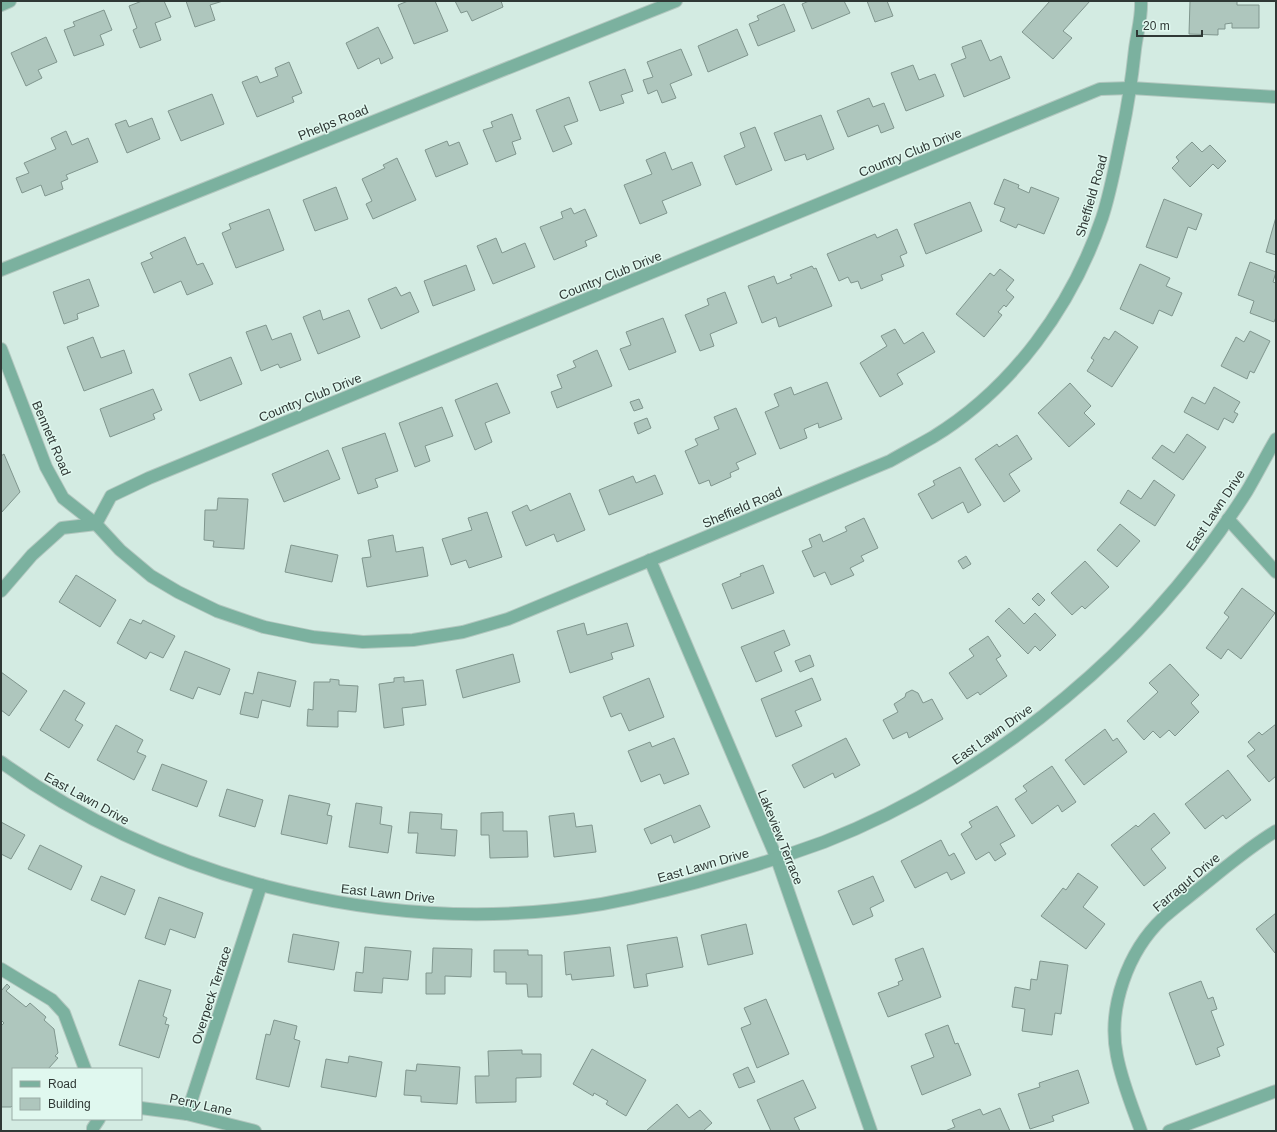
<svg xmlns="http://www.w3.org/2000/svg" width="1277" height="1132" font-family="Arial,sans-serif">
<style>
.building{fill:#aec6bd;stroke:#80968e}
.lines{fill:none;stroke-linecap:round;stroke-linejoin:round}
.minor-casing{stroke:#b2c7bf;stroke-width:14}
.minor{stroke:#7bb19f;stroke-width:12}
.labels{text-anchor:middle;stroke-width:3;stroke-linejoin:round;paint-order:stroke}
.street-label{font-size:13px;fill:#2f3835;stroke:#e0f8ef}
</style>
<rect width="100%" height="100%" fill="#d3ebe2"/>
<!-- building -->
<g class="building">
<polygon points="142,1 164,1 171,17 155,23 161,40 140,48 133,30 137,28 129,6"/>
<polygon points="186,1 223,1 210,5 215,20 195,27"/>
<polygon points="408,1 435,1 448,31 414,44 398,5"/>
<polygon points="455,1 501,1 503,7 472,21 467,11 461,13"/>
<polygon points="809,1 844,1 850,13 812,29 802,4"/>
<polygon points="867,1 887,1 893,16 875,22"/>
<polygon points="1050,1 1090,1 1063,31 1072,38 1053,59 1022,32"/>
<polygon points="1190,1 1237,1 1237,5 1259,5 1259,28 1232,28 1232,23 1225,24 1225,29 1218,29 1218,35 1189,34"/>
<polygon points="784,4 795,31 758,46 749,24 759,20 757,16"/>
<polygon points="104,10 112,30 100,35 104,45 74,56 64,30 75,26 73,22"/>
<polygon points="378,27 393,58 381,64 379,58 358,69 346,43"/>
<polygon points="737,29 748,55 708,72 698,46"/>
<polygon points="46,37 57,62 38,70 42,78 26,86 11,53"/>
<polygon points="981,40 990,61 1001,56 1010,78 964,97 951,64 966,58 962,47"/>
<polygon points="681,49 692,75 670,84 676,98 662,103 657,90 648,94 643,80 653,77 647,62"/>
<polygon points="289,62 302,93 292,97 294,102 257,117 242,82 257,76 260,83 278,76 275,68"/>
<polygon points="913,65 919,80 935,74 944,96 906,111 891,73"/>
<polygon points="625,69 633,91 621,95 624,103 600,111 589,82"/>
<polygon points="212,94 224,124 181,141 168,111"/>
<polygon points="569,97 578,121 564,126 572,144 553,152 536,110"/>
<polygon points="869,98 873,107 884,103 894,128 881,133 878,125 848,137 837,111"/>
<polygon points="512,114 521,139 512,142 516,154 496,162 483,130 493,127 491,122"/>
<polygon points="821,115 834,149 807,160 805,154 785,161 774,133"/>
<polygon points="152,118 160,139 127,153 115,124 126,120 129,127"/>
<polygon points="755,127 772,170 736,185 724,156 745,147 740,133"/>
<polygon points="66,131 72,145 88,138 98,162 66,175 68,179 61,182 63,189 45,196 41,185 22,193 16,178 29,173 24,163 56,149 51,138"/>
<polygon points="447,141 449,146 459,142 468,164 436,177 425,150"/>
<polygon points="1192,142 1202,152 1210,145 1226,161 1218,169 1213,164 1190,187 1172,168 1179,161 1176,157"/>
<polygon points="665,152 672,170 692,162 701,185 662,201 667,213 640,224 624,185 652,174 646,160"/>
<polygon points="397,158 416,200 373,219 366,204 372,201 362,179 385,168 383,165"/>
<polygon points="1004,179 1019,185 1018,188 1029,193 1031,187 1059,198 1044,234 1018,224 1016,228 1000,221 1005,208 994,204"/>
<polygon points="336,187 348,219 315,231 303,200"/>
<polygon points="1164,199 1202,214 1196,230 1188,227 1177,258 1146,247"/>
<polygon points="970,202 982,231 926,254 914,224"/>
<polygon points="571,208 574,214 585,209 597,236 585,241 587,246 554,260 540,227 563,218 561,212"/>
<polygon points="269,209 284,250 236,268 222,233 231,229 229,224"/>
<polygon points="1276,217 1276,255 1266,252"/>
<polygon points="897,229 907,253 900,256 904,266 881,275 883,280 861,289 858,281 851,283 848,277 839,281 827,254 875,234 877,238"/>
<polygon points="185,237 197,265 203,263 213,284 187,295 181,281 154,293 141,263 153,258 150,253"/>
<polygon points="496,238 502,253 525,243 535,267 493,284 477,246"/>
<polygon points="1250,262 1276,272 1273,282 1276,283 1276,317 1274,322 1250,313 1254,301 1238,295"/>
<polygon points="1140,264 1170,278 1166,286 1182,293 1172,316 1159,310 1153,324 1120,309"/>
<polygon points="466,265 475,290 433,306 424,281"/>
<polygon points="812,266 814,269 816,268 832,306 779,327 776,317 762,323 748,286 774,276 777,284 792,278 790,275"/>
<polygon points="1000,269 1014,280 1006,290 1014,297 1006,307 1004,305 998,312 1002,315 984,337 956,314 990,273 994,276"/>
<polygon points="89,279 99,306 77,314 78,319 64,324 53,292"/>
<polygon points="396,287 401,296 410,292 419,312 381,329 368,299"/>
<polygon points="725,292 737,323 710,334 714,346 700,351 685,315 709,305 707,299"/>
<polygon points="320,310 323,320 349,310 360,337 318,354 303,317"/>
<polygon points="663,318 676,352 629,370 620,349 631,345 626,332"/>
<polygon points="266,325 272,340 291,333 301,360 280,368 278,364 261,371 246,332"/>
<polygon points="895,329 904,344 923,332 935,352 897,374 903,384 880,397 860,363 887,346 881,336"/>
<polygon points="1115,331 1138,347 1112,387 1087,371 1094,360 1091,358 1104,337 1109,340"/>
<polygon points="1250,331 1270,341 1254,373 1250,371 1247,379 1221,366 1236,337 1244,342"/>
<polygon points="93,337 101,358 124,350 132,373 84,391 67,347"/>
<polygon points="597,350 612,386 557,408 551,392 562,388 557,375 576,367 573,361"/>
<polygon points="231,357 242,384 200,401 189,374"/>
<polygon points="827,382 842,419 819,428 818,423 804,429 807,438 780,449 765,412 779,406 774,394 791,387 794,395"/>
<polygon points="497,383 510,413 485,423 492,442 475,450 455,400"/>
<polygon points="1070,383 1091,406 1084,413 1095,424 1069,447 1038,413"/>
<polygon points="1214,387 1240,402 1234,412 1238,414 1233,423 1224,418 1218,430 1184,412 1192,397 1205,404"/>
<polygon points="153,389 162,410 153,414 155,419 110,437 100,409"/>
<polygon points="639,399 643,408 634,411 630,402"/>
<polygon points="442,407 453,436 425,446 430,461 415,467 399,423"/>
<polygon points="736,408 756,454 736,463 739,469 730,473 731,477 711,486 709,480 699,484 685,451 698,445 695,439 719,429 714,417"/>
<polygon points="647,418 651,428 638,434 634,423"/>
<polygon points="385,433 398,471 375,479 378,487 358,494 342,448"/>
<polygon points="1187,434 1206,447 1183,480 1152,458 1162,445 1174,453"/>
<polygon points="1017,435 1032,459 1009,474 1020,491 1004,502 975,459 997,444 999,447"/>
<polygon points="328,450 340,479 284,502 272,474"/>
<polygon points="4,454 20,492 1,513 1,456"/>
<polygon points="960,467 981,505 968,513 963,502 932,519 918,494 935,485 933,481"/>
<polygon points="655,475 663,494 609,515 599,490 633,476 636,483"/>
<polygon points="1154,480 1175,495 1155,526 1120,503 1128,490 1141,499"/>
<polygon points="570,493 585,530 557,542 554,534 526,546 512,512 527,505 530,511"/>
<polygon points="218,498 248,499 244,549 213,547 214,541 204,540 205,510 217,510"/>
<polygon points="487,512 502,557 469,568 466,560 451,565 442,539 472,530 468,518"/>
<polygon points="864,518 878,548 861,556 864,561 850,568 854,575 831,585 825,572 814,577 802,551 812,547 809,539 820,534 823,542 847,531 845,527"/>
<polygon points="1120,524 1140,541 1117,567 1097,550"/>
<polygon points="393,535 396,552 423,547 428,576 367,587 362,558 371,557 368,540"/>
<polygon points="291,545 338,555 332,582 285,572"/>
<polygon points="966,556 971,564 963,569 958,561"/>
<polygon points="1085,561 1109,587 1085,609 1082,606 1072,615 1051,593"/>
<polygon points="763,565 774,593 732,609 722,584 741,576 740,574"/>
<polygon points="76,575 116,600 100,627 59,602"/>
<polygon points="1242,588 1275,613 1241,659 1228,649 1221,659 1206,648 1229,617 1224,613"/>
<polygon points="1038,593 1045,600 1039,606 1032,599"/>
<polygon points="1009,608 1024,624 1035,613 1056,635 1040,651 1035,646 1028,654 995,621"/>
<polygon points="130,619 141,624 143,620 175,636 163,658 150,652 146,659 117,643"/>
<polygon points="584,623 587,635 627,623 634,646 611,653 613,659 570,673 557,631"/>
<polygon points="784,630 790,645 774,652 782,671 756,682 741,647"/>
<polygon points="988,636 1001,656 996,659 1007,676 980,695 978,692 967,699 949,673 974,656 969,649"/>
<polygon points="185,651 230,669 220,695 198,687 193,699 170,690"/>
<polygon points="513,654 520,682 463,698 456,670"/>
<polygon points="810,655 814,666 800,672 795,661"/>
<polygon points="1170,664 1199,695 1191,703 1199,712 1175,736 1169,730 1160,738 1153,731 1144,740 1127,721 1158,692 1149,683"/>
<polygon points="1,672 27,691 9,716 1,710"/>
<polygon points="258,672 296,681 290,707 262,700 258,718 240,714 245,692 253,694"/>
<polygon points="404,677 404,682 423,680 426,705 402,708 404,725 384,728 379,684 394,682 394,678"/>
<polygon points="649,678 664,717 629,731 621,713 611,717 603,697"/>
<polygon points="812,678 821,700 795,711 802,726 776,737 761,699"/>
<polygon points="330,679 339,680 339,685 358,686 356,712 338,711 338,727 307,726 308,709 313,710 314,682 330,682"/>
<polygon points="64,690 85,703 75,720 83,725 69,748 40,730"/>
<polygon points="912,690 918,693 923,703 932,699 943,719 909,738 907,732 893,739 883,720 898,712 894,704 905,697 906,693"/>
<polygon points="1276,724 1276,776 1269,782 1247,756 1255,750 1248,742 1259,732 1262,735"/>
<polygon points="116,725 143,740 137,752 146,756 134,780 97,760"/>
<polygon points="1105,729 1113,741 1117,738 1127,752 1084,785 1065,760"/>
<polygon points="674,738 689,774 664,784 660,774 641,782 628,751 650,742 652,747"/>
<polygon points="846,738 860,765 835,778 833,773 804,788 792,765"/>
<polygon points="162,764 207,781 197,807 152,790"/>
<polygon points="1052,766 1076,802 1062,812 1058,805 1032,824 1015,799 1027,791 1023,786"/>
<polygon points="1228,770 1251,800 1226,819 1223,815 1205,829 1185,804"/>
<polygon points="227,789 263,800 255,827 219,816"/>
<polygon points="289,795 330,804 327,815 332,816 327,844 281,834"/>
<polygon points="356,803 382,807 380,824 392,826 388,853 349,847"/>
<polygon points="700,805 710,827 674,843 671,835 651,844 644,829"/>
<polygon points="997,806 1015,836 1000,844 1006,854 995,861 989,852 976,860 961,834 972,827 969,822"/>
<polygon points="410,812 442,814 441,829 457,830 455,856 416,853 418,833 408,833"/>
<polygon points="503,812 503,831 527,831 528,857 490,858 489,835 481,835 481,813"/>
<polygon points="574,813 576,827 592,825 596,852 554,857 549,816"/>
<polygon points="1154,813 1170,833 1151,849 1166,868 1144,886 1111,845 1136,825 1138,827"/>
<polygon points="1,822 25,835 11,859 1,854"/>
<polygon points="941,840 949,856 954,853 965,873 951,880 947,872 915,888 901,861"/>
<polygon points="40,845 82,866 71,890 28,869"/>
<polygon points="1078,873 1098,887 1083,907 1105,924 1086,949 1041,916 1063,888 1066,890"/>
<polygon points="101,876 135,890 125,915 91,900"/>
<polygon points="873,876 884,901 870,908 873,916 853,925 838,891"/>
<polygon points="159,897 203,913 195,938 170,929 165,945 145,938"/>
<polygon points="1276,913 1276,952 1275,953 1256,929"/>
<polygon points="746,924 753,954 708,965 701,935"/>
<polygon points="293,934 339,942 334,970 288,962"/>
<polygon points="677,937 683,967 646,974 648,986 634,988 627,945"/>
<polygon points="365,947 411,951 408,980 383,978 382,993 354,991 356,972 363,973"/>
<polygon points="610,947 614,976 572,980 571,974 566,975 564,952"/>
<polygon points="433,948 472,949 471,977 445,976 445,994 426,994 426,973 432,973"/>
<polygon points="923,948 941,997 888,1017 878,993 899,985 898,982 903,980 895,959"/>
<polygon points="494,950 528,950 528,955 542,955 542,997 528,997 527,984 506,984 506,972 494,972"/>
<polygon points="1040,961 1068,965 1061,1014 1055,1013 1052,1035 1022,1031 1025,1009 1012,1007 1015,987 1030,990 1031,979 1037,980"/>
<polygon points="139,980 171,990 163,1016 167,1018 165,1024 169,1025 159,1058 119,1045"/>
<polygon points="1201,981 1208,999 1213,997 1217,1009 1211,1011 1224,1045 1217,1048 1220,1056 1196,1065 1169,993"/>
<polygon points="7,984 10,987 6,991 26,1007 30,1003 46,1017 44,1020 54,1029 58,1053 55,1056 58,1058 48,1069 13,1069 13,1105 11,1107 1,1107 1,1026 4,1023 1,1020 1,991"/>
<polygon points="766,999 789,1054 757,1068 741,1028 751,1024 744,1008"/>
<polygon points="274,1020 297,1026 294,1039 300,1041 289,1087 256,1079 266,1034 270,1035"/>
<polygon points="948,1025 955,1044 958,1043 971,1075 922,1095 911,1066 934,1057 925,1034"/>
<polygon points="592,1049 646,1080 626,1116 606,1104 608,1101 594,1093 593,1096 573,1084"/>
<polygon points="522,1050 522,1054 541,1054 541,1077 516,1078 516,1102 476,1103 475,1076 489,1076 488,1051"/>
<polygon points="349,1056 382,1062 376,1097 321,1087 326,1059 348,1063"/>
<polygon points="417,1064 460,1067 457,1104 421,1102 421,1096 404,1095 406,1070 416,1071"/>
<polygon points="748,1067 755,1082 739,1088 733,1074"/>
<polygon points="1078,1070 1089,1103 1052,1116 1054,1121 1030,1129 1018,1094 1040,1087 1039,1083"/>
<polygon points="803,1080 816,1108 794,1118 800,1131 771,1131 757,1100"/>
<polygon points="677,1104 689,1118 700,1110 712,1123 703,1131 648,1131 647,1130"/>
<polygon points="1000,1108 1010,1131 945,1131 955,1127 952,1120 980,1109 983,1115"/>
</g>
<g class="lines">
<defs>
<g id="minor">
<polyline points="1,5 10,1"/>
<polyline points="1,270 676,1"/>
<path d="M 1,349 L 46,467 L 63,498 L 96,524 L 120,550 L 151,576 L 178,592 L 217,611 L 264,627 L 313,637 L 363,642 L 413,640 L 463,632 L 508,619 L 890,461 C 904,453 919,445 933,437 C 1013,388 1072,306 1102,218 C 1111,191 1116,161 1122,133 C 1128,105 1132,77 1135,49 C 1137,33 1142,17 1141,1"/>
<polyline points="1228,519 1276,572"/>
<polyline points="650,560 777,859 871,1131"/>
<polyline points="1,591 32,555 62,528 96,524 111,496 149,478 1100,89 1131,88 1276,97"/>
<path d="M 1,762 C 171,884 394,938 602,904 C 646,896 689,885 732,872 C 763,863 794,853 824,842 C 909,809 996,756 1066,697 C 1136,639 1198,568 1247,491 C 1257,474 1266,456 1276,439"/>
<polyline points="1,969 52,1000 64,1013 85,1069"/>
<polyline points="141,1108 187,1114 255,1131"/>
<polyline points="187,1114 261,885"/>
<polyline points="93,1131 93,1128 99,1119"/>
<path d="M 1141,1131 C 1132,1106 1122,1082 1117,1056 C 1107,1008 1128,951 1163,918 C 1175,907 1189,897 1201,887 C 1226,867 1249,847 1276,831"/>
<polyline points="1169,1131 1276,1091"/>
</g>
</defs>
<!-- minor casing -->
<use href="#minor" class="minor-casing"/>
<!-- minor -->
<use href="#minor" class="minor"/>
</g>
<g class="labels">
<!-- street labels -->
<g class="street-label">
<text transform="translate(333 122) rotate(-22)" y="5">Phelps Road</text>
<text transform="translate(910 152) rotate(-22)" y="5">Country Club Drive</text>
<text transform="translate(1091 196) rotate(-74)" y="5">Sheffield Road</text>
<text transform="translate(610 275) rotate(-22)" y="5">Country Club Drive</text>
<text transform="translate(310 397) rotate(-22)" y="5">Country Club Drive</text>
<text transform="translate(52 438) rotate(67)" y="5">Bennett Road</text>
<text transform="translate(742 507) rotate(-23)" y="5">Sheffield Road</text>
<text transform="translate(1215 510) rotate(-56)" y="5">East Lawn Drive</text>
<text transform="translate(992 734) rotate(-35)" y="5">East Lawn Drive</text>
<text transform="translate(87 798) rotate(29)" y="5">East Lawn Drive</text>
<text transform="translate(781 837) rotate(68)" y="5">Lakeview Terrace</text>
<text transform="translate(703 865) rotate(-16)" y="5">East Lawn Drive</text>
<text transform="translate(1186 882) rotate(-40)" y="5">Farragut Drive</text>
<text transform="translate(388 893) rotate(6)" y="5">East Lawn Drive</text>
<text transform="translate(211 995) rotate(-72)" y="5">Overpeck Terrace</text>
<text transform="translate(201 1104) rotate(12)" y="5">Perry Lane</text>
</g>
</g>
<!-- border -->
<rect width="1277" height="1132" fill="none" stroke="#2f3835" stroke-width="4"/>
<!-- legend -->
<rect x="12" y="1068" width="130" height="52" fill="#e0f8ef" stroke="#99aba5"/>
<rect x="20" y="1081" width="20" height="6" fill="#7bb19f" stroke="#99aba5"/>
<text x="48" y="1088" font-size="12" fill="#2f3835">Road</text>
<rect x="20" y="1098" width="20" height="12" fill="#aec6bd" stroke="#99aba5"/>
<text x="48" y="1108" font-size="12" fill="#2f3835">Building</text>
<!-- scale -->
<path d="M1137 30v6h65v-6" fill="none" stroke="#2f3835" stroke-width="2"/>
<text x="1143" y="30" font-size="12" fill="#2f3835" stroke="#e0f8ef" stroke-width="3" paint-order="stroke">20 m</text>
</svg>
